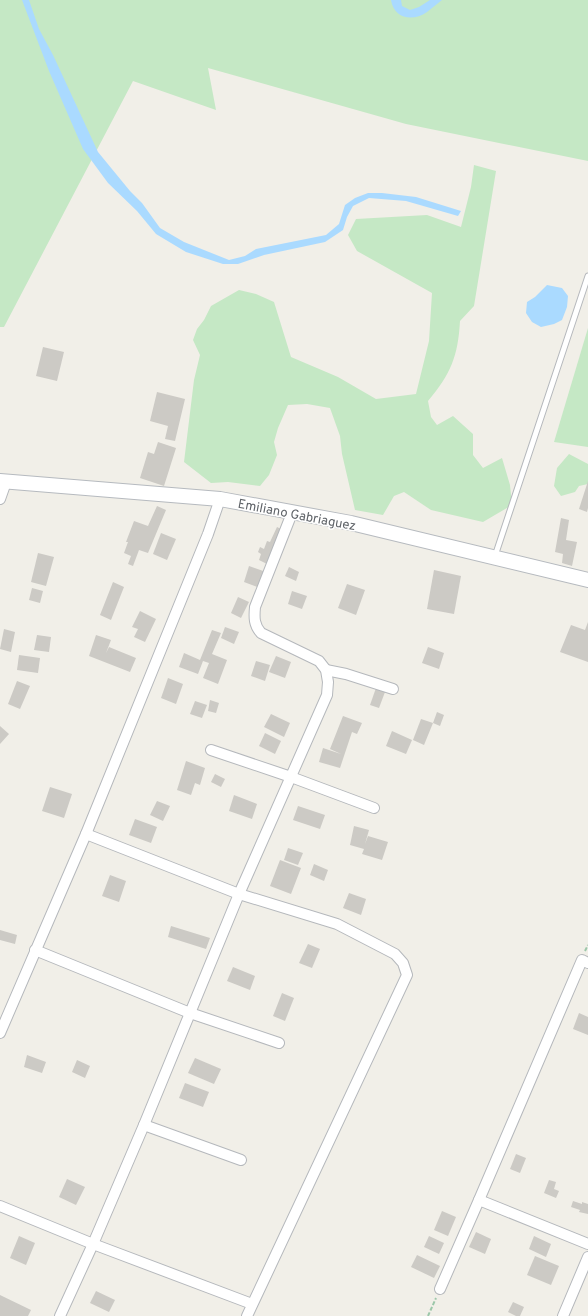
<svg xmlns="http://www.w3.org/2000/svg" width="588" height="1316" font-family="Overpass,sans-serif">
<style>
.green{fill:#c5e8c5}
.water{fill:#aadaff}
.building{fill:#cccac5}
.lines{fill:none;stroke-linecap:round;stroke-linejoin:round}
.service-casing{stroke:#b5b8bc;stroke-width:7}
.minor-casing{stroke:#b5b8bc;stroke-width:12}
.secondary-casing{stroke:#b6babf;stroke-width:16}
.path{stroke:#9cc7a9;stroke-width:2;stroke-dasharray:4 2;stroke-linecap:butt}
.service{stroke:#fff;stroke-width:5}
.minor{stroke:#fff;stroke-width:10}
.secondary{stroke:#fff;stroke-width:14}
.labels{text-anchor:middle;stroke-width:3;stroke-linejoin:round;paint-order:stroke}
.street-label{font-size:13px;fill:#5f6368;stroke:#fff}
</style>
<rect width="100%" height="100%" fill="#f1efe8"/>
<!-- green -->
<g class="green">
<polygon points="0,0 588,0 588,161 406,124 208,68 216,110 133,81 4,327 0,327"/>
<path d="M 474,165 L 496,171 L 474,306 L 460,321 C 458,356 451,374 428,401 L 431,417 L 437,425 L 453,416 L 473,434 L 473,455 L 483,468 L 502,458 L 510,485 L 512,505 L 483,522 L 431,510 L 404,492 L 394,496 L 383,515 L 355,510 L 342,454 L 340,436 L 330,408 L 307,404 L 288,405 L 278,428 L 274,442 L 277,455 L 269,475 L 260,486 L 228,482 L 211,483 L 184,462 L 194,380 L 200,355 L 193,340 L 197,329 L 204,320 L 211,306 L 239,290 L 256,294 L 274,302 L 291,357 L 338,377 L 376,399 L 416,394 L 429,341 L 432,293 L 357,251 L 348,235 L 356,219 L 427,215 L 461,227 L 471,187 Z"/>
<polygon points="588,328 588,447 554,442"/>
<polygon points="569,454 588,464 588,484 579,486 575,492 561,496 554,486 557,468"/>
</g>
<!-- water -->
<g class="water">
<polygon points="22,0 29,0 39,29 53,55 98,152 130,191 142,203 160,228 184,242 229,260 245,256 256,249 326,235 339,224 345,205 355,198 368,193 382,193 416,197 461,211 458,216 406,201 369,198 353,206 347,217 343,230 325,242 264,255 238,264 223,264 186,252 156,234 137,211 108,183 83,149 49,71"/>
<path d="M 391,0 L 401,0 L 402,6 L 410,10 L 419,7 L 430,0 L 442,0 C 437,4 432,8 427,12 C 413,22 394,19 391,0 Z"/>
<polygon points="547,285 562,288 568,296 567,307 562,320 554,324 541,327 532,322 526,313 527,302 535,297"/>
</g>
<!-- building -->
<g class="building">
<polygon points="43,347 64,352 57,381 36,376"/>
<polygon points="157,392 185,399 175,441 165,439 168,426 150,421"/>
<polygon points="158,442 176,448 164,486 140,478 148,452 154,454"/>
<polygon points="588,481 588,508 587,512 579,509"/>
<polygon points="157,506 166,510 148,553 139,550 133,566 128,564 131,556 124,553 128,542 126,542 134,521 148,526"/>
<polygon points="561,518 569,520 566,540 577,542 572,566 562,563 563,554 555,552"/>
<polygon points="277,527 283,530 269,565 259,560 261,554 258,552 260,547 264,549 267,541 270,542"/>
<polygon points="161,533 176,539 167,560 153,554"/>
<polygon points="38,553 54,557 46,586 31,582"/>
<polygon points="249,566 266,572 260,588 244,582"/>
<polygon points="289,567 299,572 296,581 285,576"/>
<polygon points="434,570 461,576 454,614 427,609"/>
<polygon points="113,582 124,587 111,620 100,615"/>
<polygon points="347,584 365,590 356,615 338,608"/>
<polygon points="32,588 43,591 40,603 29,600"/>
<polygon points="292,591 307,596 302,609 288,604"/>
<polygon points="238,597 249,602 241,618 231,613"/>
<polygon points="140,611 156,619 145,642 134,637 138,629 132,627"/>
<polygon points="588,622 588,662 560,652 571,625 585,630"/>
<polygon points="225,627 239,632 234,644 221,638"/>
<polygon points="4,629 15,632 11,652 0,649"/>
<polygon points="212,630 221,633 212,654 227,660 218,684 203,678 209,663 203,661 198,674 179,667 184,653 200,660"/>
<polygon points="37,635 51,637 49,652 34,650"/>
<polygon points="96,635 111,640 106,653 109,647 136,658 130,672 89,656"/>
<polygon points="428,647 444,653 439,669 422,663"/>
<polygon points="19,655 40,658 38,673 17,670"/>
<polygon points="276,656 291,662 285,678 269,672"/>
<polygon points="256,661 270,665 265,681 251,676"/>
<polygon points="168,678 183,684 176,704 161,698"/>
<polygon points="17,681 30,686 20,709 8,704"/>
<polygon points="376,688 385,692 379,708 370,705"/>
<polygon points="210,700 219,703 216,713 208,711"/>
<polygon points="195,701 207,705 202,718 190,714"/>
<polygon points="437,712 444,715 440,726 433,723"/>
<polygon points="271,714 290,723 284,737 264,727"/>
<polygon points="343,716 362,723 357,734 352,732 340,768 319,762 323,748 341,754 330,749"/>
<polygon points="421,719 433,723 424,745 413,740"/>
<polygon points="0,726 9,734 0,744"/>
<polygon points="392,731 412,740 406,754 386,746"/>
<polygon points="265,733 281,741 275,754 259,746"/>
<polygon points="186,761 205,768 200,785 195,783 191,795 177,790"/>
<polygon points="215,774 225,779 221,787 211,782"/>
<polygon points="50,787 72,794 64,818 42,811"/>
<polygon points="234,795 257,804 252,819 229,811"/>
<polygon points="157,801 170,806 163,821 150,815"/>
<polygon points="298,806 325,815 320,829 293,820"/>
<polygon points="135,819 157,827 151,843 129,835"/>
<polygon points="354,826 369,830 365,844 368,836 388,842 382,860 362,854 364,849 350,845"/>
<polygon points="288,848 303,853 298,865 284,860"/>
<polygon points="280,860 301,868 291,894 270,886"/>
<polygon points="314,864 328,870 324,881 310,875"/>
<polygon points="110,875 126,881 119,902 102,896"/>
<polygon points="349,893 366,899 361,915 343,908"/>
<polygon points="171,926 210,938 206,949 168,937"/>
<polygon points="0,930 17,935 15,944 0,940"/>
<polygon points="308,944 320,949 312,968 299,963"/>
<polygon points="233,967 255,976 250,990 227,981"/>
<polygon points="282,993 294,998 285,1021 273,1016"/>
<polygon points="579,1013 588,1017 588,1035 573,1029"/>
<polygon points="27,1055 46,1062 42,1073 24,1067"/>
<polygon points="195,1058 221,1069 214,1084 188,1073"/>
<polygon points="77,1060 90,1066 85,1078 72,1072"/>
<polygon points="185,1083 209,1092 203,1107 179,1098"/>
<polygon points="516,1154 526,1158 520,1173 510,1169"/>
<polygon points="67,1179 85,1187 76,1205 59,1197"/>
<polygon points="549,1180 556,1182 554,1189 559,1191 556,1198 544,1193"/>
<polygon points="573,1201 582,1204 582,1202 588,1204 588,1214 579,1212 580,1210 571,1207"/>
<polygon points="442,1211 456,1217 448,1236 434,1230"/>
<polygon points="476,1232 491,1239 485,1254 469,1247"/>
<polygon points="19,1236 35,1243 26,1265 10,1258"/>
<polygon points="429,1236 444,1243 439,1254 424,1247"/>
<polygon points="534,1236 551,1244 546,1257 529,1249"/>
<polygon points="417,1255 440,1266 434,1278 411,1267"/>
<polygon points="535,1256 559,1266 551,1285 527,1275"/>
<polygon points="96,1291 115,1300 109,1312 90,1303"/>
<polygon points="0,1295 31,1310 28,1316 0,1316"/>
<polygon points="513,1302 524,1307 520,1316 516,1316 508,1312"/>
</g>
<g class="lines">
<defs>
<polyline id="service" points="495,556 588,276"/>
<g id="minor">
<polyline points="0,499 6,482"/>
<polyline points="326,670 346,674 393,689"/>
<polyline points="211,750 291,777 374,808"/>
<polyline points="86,834 239,894 337,924 395,954 403,963 407,975 247,1316"/>
<polyline points="35,950 190,1013 279,1043"/>
<polyline points="0,1033 86,834 208,534 220,499"/>
<polyline points="144,1125 241,1160"/>
<polyline points="479,1200 588,1244"/>
<polyline points="0,1206 93,1244 252,1304"/>
<polyline points="440,1289 479,1200 582,960 588,963"/>
<path d="M 60,1316 L 93,1244 L 144,1125 L 239,894 L 327,695 L 328,682 L 326,670 L 319,661 L 261,633 C 254,625 254,618 255,607 L 292,513"/>
<polyline points="563,1316 588,1257"/>
</g>
<polyline id="secondary" points="0,481 220,499 351,523 588,580"/>
</defs>
<!-- service casing -->
<use href="#service" class="service-casing"/>
<!-- minor casing -->
<use href="#minor" class="minor-casing"/>
<!-- secondary casing -->
<use href="#secondary" class="secondary-casing"/>
<!-- path -->
<g class="path">
<polyline points="585,951 588,945"/>
<polyline points="428,1316 436,1298"/>
</g>
<!-- service -->
<use href="#service" class="service"/>
<!-- minor -->
<use href="#minor" class="minor"/>
<!-- secondary -->
<use href="#secondary" class="secondary"/>
</g>
<g class="labels">
<!-- street labels -->
<g class="street-label">
<text transform="translate(297 514) rotate(11)" y="5">Emiliano Gabriaguez</text>
</g>
</g>
</svg>
